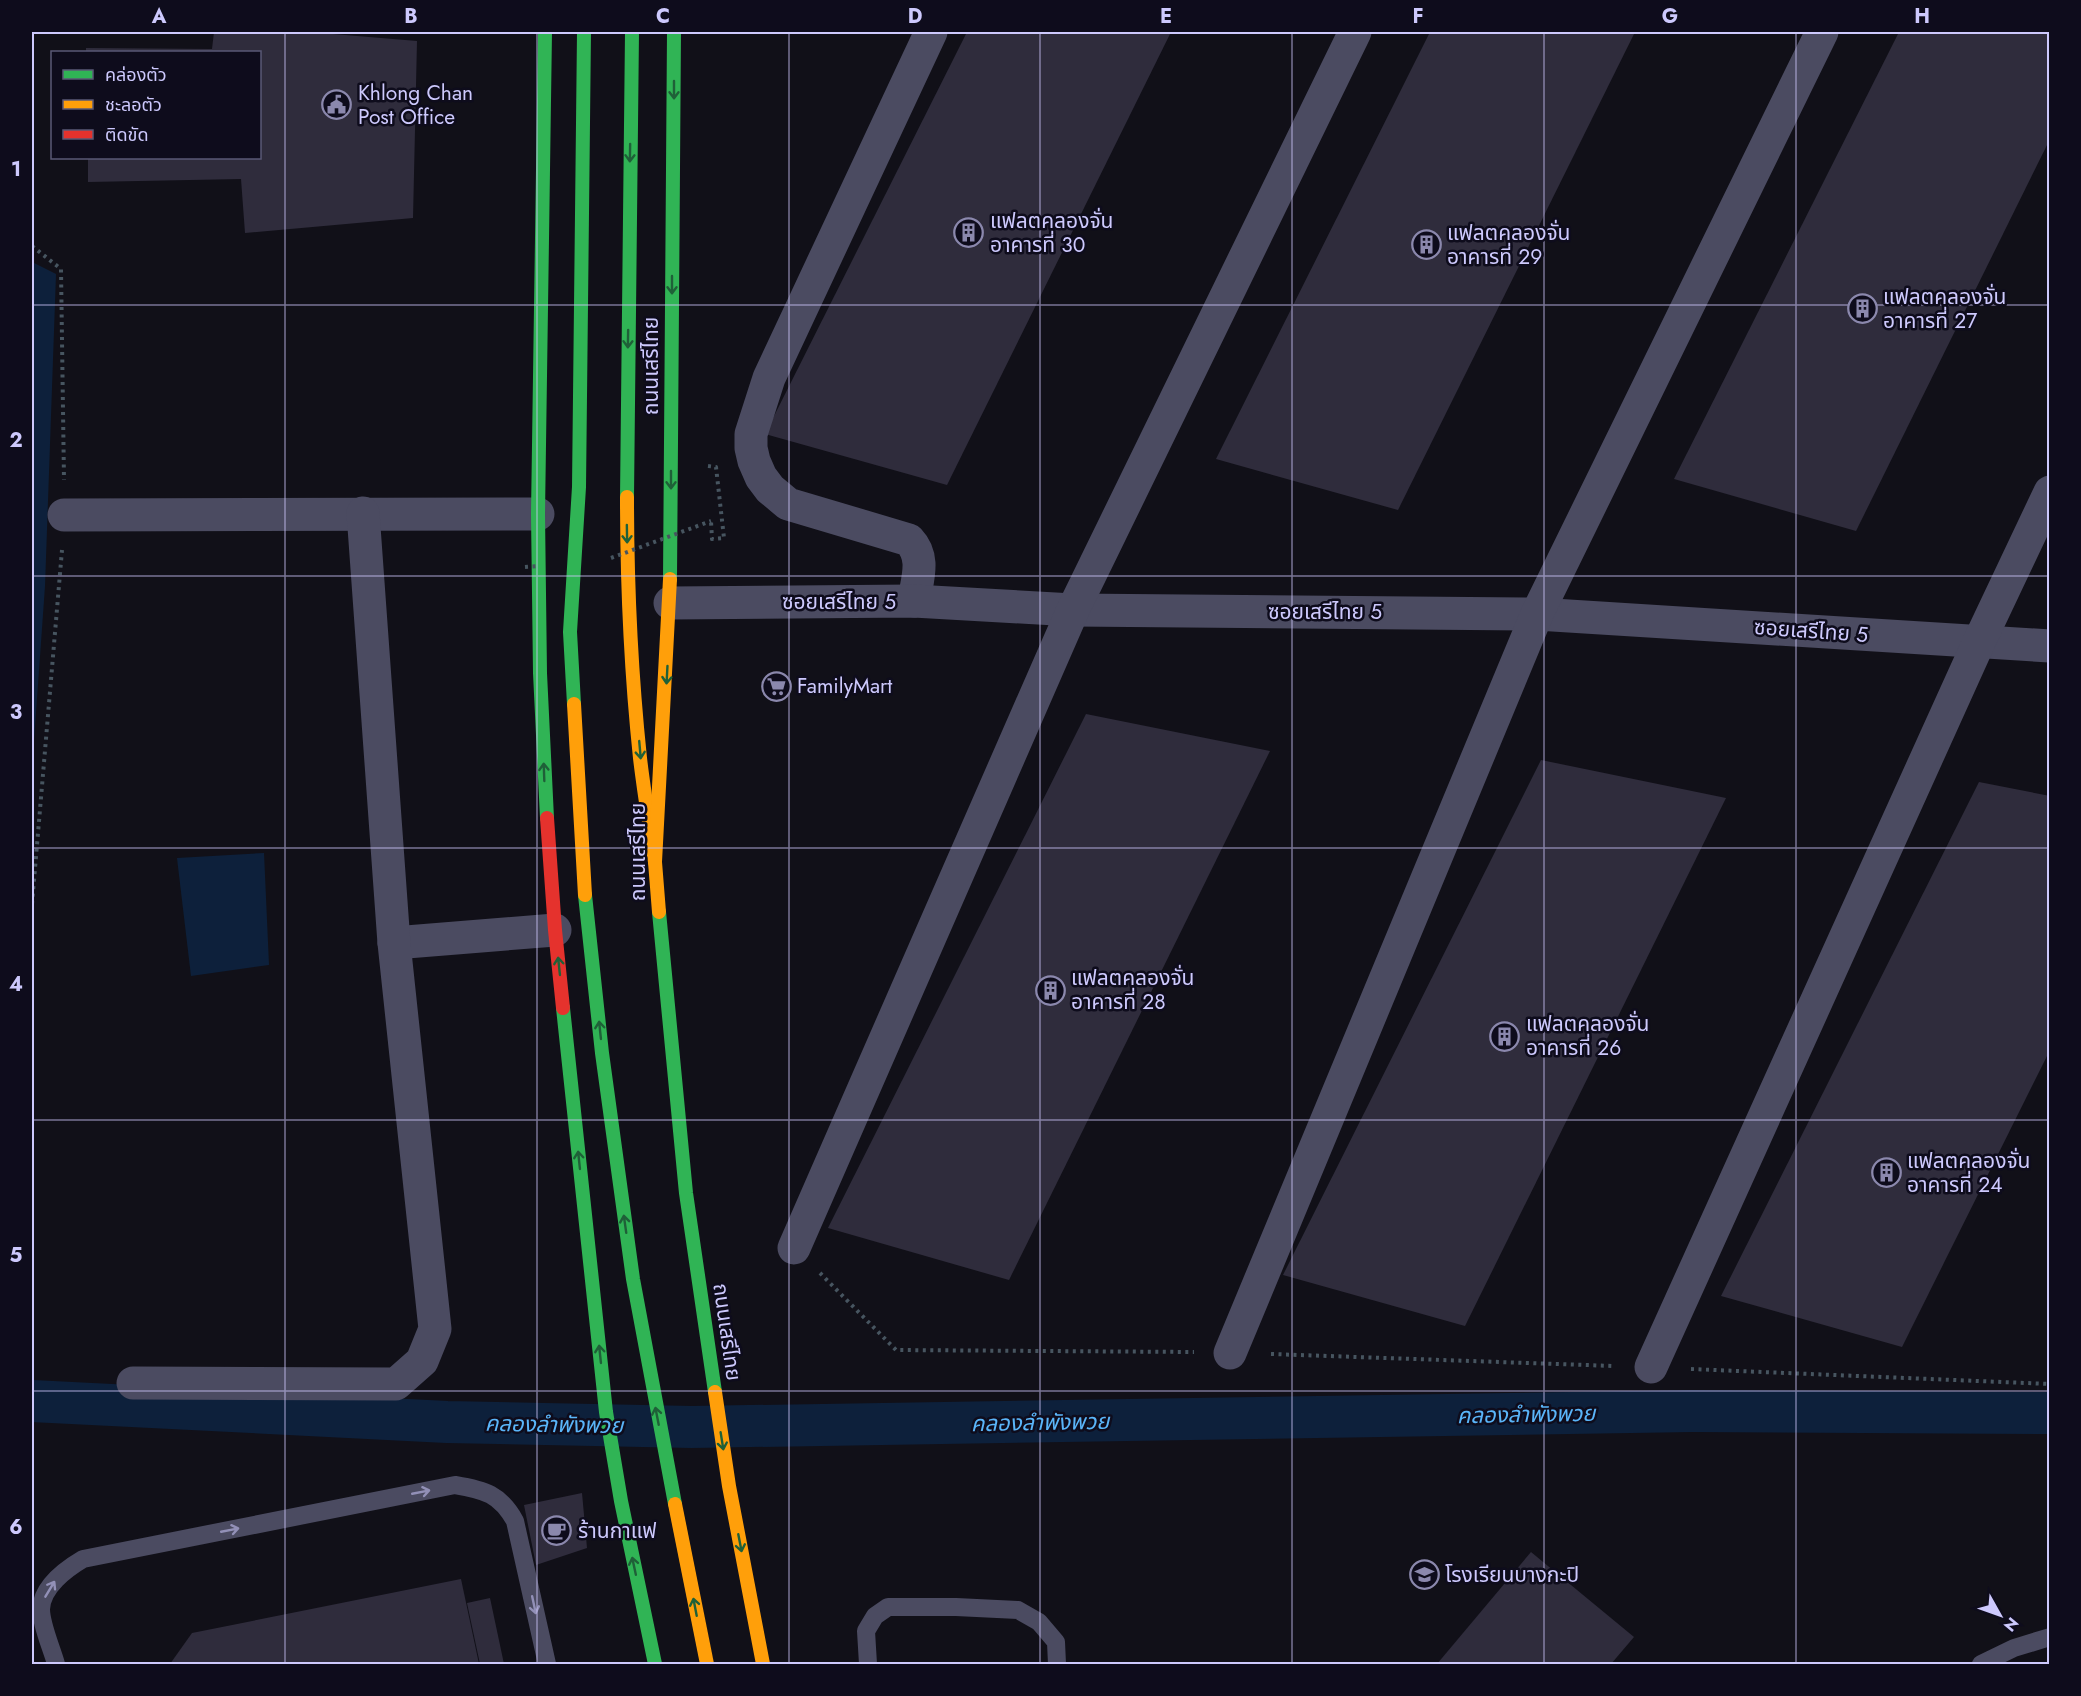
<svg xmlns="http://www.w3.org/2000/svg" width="2081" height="1696" font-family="Jost,'Noto Sans Thai',sans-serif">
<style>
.water{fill:#0d203b}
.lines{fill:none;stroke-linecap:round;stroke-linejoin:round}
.canal{stroke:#0d203b;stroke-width:42}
.building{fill:#2f2c3c}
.path{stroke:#475560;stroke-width:4;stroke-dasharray:3 4.5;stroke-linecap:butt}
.lane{stroke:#4b4b61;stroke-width:18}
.street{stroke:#4b4b61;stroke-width:33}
.fast{stroke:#30b455;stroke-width:14}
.slow{stroke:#ff9f0a;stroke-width:14}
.jam{stroke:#e5322d;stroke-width:14}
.path-bridge{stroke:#475560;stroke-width:4;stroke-dasharray:3 4.5;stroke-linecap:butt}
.fast-bridge{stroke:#30b455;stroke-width:14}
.slow-bridge{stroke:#ff9f0a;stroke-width:14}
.oneway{stroke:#1f6038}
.oneway2{stroke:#9290b7}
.grid{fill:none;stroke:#cdc9fd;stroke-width:1.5;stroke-opacity:0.55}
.labels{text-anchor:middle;stroke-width:5;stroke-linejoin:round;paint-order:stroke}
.poi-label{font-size:21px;fill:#cdc9fd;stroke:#0e0c1c;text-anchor:start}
.street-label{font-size:21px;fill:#cdc9fd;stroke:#0e0c1c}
.water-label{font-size:22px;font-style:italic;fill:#5ab5f9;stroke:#0e0c1c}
.neatline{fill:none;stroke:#cdc9fd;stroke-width:2}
.grid-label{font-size:20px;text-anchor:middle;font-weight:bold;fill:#cdc9fd}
</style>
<rect width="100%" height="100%" fill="#111018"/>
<!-- water -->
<g class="water">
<polygon points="32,262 56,274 45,586 32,769"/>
<polygon points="264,853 269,965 191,976 177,858"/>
</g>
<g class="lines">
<!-- canal -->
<polyline class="canal" points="32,1401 447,1422 692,1427 1692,1411 2050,1413"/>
</g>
<!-- building -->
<g class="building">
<polygon points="214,32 309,32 417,41 413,218 245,233 241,179 88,182 88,158 260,158 260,52 86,52 86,48 212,49"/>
<polygon points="967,32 1171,32 947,485 765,434"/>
<polygon points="1430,32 1635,32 1398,510 1216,459"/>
<polygon points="1899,32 2050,32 2050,139 1856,531 1674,479"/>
<polygon points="1086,714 1270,751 1009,1280 828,1228"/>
<polygon points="1541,760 1726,798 1465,1326 1283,1275"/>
<polygon points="1979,782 2050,796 2050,1050 1902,1347 1721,1296"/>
<polygon points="582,1493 587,1548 536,1565 524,1505"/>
<polygon points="1531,1552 1634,1637 1611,1664 1437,1664"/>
<polygon points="461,1579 479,1664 170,1664 192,1633"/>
<polygon points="490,1598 504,1664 480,1664 467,1603"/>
</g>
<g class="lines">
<!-- path -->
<g class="path">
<polyline points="32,246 61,269 64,480"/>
<polyline points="708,466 716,467 724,538 712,539 711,521"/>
<polyline points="32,904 62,550"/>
<polyline points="820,1273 896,1350 1194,1352"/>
<polyline points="1271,1354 1614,1366"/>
<polyline points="1691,1369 2050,1384"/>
</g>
<!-- lane -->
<g class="lane">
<path d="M 56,1664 C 52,1649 41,1625 41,1609 C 42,1587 66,1569 83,1559 L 455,1485 C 485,1490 500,1494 515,1521 L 547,1664"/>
<polyline points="868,1664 866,1631 875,1616 888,1607 956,1607 1018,1610 1039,1622 1056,1642 1057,1664"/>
<polyline points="1981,1664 2014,1648 2050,1637"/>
</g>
<!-- street -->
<g class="street">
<polyline points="64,515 538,514"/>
<path d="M 914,601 C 917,579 926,558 909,540 L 788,504 L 770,489 L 761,477 L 754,461 L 751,448 L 751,434 L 769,378 L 931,32"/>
<polyline points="670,603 914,601 1073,610 1537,614 2050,646"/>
<polyline points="394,943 555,930"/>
<polyline points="794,1248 1073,610 1355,32"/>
<polyline points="1230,1353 1537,614 1822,32"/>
<polyline points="1651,1367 1979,642 2050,492"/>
<polyline points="133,1383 396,1384 422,1361 435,1329 394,943 363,513"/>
</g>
<!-- fast -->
<g class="fast">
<polyline points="545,32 538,514 540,673 547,818"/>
<polyline points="627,497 632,32"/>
<polyline points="670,579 674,32"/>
<polyline points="659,912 686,1193 715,1392"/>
<polyline points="563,1008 606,1412 621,1501 655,1664"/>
</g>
<!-- slow -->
<g class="slow">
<path d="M 627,497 C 627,584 631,672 640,758 C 644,793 650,827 655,862"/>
<polyline points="659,912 655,862 670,579"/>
<polyline points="715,1392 729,1486 763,1664"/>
</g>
<!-- jam -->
<polyline class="jam" points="547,818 555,930 563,1008"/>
<!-- path-bridge -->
<g class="path-bridge">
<polyline points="611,558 711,521"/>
<polyline points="525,567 538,566"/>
</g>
<!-- fast-bridge -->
<g class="fast-bridge">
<polyline points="574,704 570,632 579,487 584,32"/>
<polyline points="585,895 602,1053 633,1279 675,1504"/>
</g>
<!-- slow-bridge -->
<g class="slow-bridge">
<polyline points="574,704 585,895"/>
<polyline points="675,1504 707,1664"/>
</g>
</g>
<!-- one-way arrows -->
<defs><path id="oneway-shaft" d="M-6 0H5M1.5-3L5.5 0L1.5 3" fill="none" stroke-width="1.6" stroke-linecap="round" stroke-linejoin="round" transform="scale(1.5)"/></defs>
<g class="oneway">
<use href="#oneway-shaft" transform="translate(674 90) rotate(90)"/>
<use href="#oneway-shaft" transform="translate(630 153) rotate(91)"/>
<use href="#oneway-shaft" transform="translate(672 285) rotate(90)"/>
<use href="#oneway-shaft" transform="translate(628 339) rotate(91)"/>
<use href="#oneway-shaft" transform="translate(671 480) rotate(90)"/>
<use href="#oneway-shaft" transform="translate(627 534) rotate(89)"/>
<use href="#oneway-shaft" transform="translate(667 675) rotate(93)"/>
<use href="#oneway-shaft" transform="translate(640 750) rotate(85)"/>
<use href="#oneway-shaft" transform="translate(544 772) rotate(-92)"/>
<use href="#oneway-shaft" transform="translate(559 966) rotate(-96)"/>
<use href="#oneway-shaft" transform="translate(600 1030) rotate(-96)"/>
<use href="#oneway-shaft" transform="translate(579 1160) rotate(-96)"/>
<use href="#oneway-shaft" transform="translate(625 1224) rotate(-98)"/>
<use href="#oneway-shaft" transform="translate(600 1354) rotate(-96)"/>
<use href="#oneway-shaft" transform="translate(657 1416) rotate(-101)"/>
<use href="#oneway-shaft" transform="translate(722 1441) rotate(81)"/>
<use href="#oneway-shaft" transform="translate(740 1543) rotate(79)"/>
<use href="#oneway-shaft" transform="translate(634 1566) rotate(-102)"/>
<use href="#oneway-shaft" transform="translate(695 1607) rotate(-101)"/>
</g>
<g class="oneway2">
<use href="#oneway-shaft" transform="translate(421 1492) rotate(-11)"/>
<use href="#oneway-shaft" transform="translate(230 1530) rotate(-11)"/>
<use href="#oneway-shaft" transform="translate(50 1589) rotate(-59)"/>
<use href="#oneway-shaft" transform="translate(534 1605) rotate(78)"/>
</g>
<!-- grid -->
<path class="grid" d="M 285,32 L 285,1664M 537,32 L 537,1664M 789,32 L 789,1664M 1040,32 L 1040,1664M 1292,32 L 1292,1664M 1544,32 L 1544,1664M 1796,32 L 1796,1664M 32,305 L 2050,305M 32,576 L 2050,576M 32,848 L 2050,848M 32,1120 L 2050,1120M 32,1391 L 2050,1391"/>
<!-- icons -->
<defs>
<symbol id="civic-ring" viewBox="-11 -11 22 22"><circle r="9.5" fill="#0e0c1c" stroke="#8b88ad" stroke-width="1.5"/><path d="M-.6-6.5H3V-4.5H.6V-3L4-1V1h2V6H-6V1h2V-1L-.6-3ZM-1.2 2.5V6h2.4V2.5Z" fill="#8b88ad"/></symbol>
<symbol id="building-ring" viewBox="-11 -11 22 22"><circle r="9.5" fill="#0e0c1c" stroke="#8b88ad" stroke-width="1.5"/><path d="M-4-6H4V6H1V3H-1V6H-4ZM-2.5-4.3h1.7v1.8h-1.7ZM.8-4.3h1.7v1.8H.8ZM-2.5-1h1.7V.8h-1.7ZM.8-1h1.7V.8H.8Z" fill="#8b88ad"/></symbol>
<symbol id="supermarket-ring" viewBox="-11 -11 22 22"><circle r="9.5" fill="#0e0c1c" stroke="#8b88ad" stroke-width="1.5"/><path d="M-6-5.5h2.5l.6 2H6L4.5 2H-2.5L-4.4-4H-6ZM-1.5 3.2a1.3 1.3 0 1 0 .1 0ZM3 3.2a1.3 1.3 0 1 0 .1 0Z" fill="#8b88ad"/></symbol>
<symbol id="cafe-ring" viewBox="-11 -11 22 22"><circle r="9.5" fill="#0e0c1c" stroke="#8b88ad" stroke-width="1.5"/><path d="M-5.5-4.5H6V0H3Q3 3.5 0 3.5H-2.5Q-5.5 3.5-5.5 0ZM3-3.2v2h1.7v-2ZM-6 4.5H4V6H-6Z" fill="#8b88ad"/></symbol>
<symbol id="school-ring" viewBox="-11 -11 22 22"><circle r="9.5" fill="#0e0c1c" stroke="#8b88ad" stroke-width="1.5"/><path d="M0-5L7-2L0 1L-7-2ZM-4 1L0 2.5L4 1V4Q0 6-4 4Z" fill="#8b88ad"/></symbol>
</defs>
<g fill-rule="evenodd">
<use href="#civic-ring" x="320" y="88" width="33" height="33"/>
<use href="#building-ring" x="952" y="216" width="33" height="33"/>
<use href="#building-ring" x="1410" y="228" width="33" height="33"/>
<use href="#building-ring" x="1846" y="292" width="33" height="33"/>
<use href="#supermarket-ring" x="760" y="670" width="33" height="33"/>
<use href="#building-ring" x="1034" y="974" width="33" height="33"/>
<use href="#building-ring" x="1488" y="1020" width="33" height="33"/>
<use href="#building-ring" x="1870" y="1156" width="33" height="33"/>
<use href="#cafe-ring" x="540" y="1514" width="33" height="33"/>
<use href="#school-ring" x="1408" y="1558" width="33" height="33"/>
</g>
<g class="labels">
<!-- poi labels -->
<g class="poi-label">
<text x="358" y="100">Khlong Chan<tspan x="358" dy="24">Post Office</tspan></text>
<text x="990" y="228">แฟลตคลองจั่น<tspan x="990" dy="24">อาคารที่ 30</tspan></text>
<text x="1447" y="240">แฟลตคลองจั่น<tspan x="1447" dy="24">อาคารที่ 29</tspan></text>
<text x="1883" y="304">แฟลตคลองจั่น<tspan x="1883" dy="24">อาคารที่ 27</tspan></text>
<text x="797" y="693">FamilyMart</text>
<text x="1071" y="985">แฟลตคลองจั่น<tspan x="1071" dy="24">อาคารที่ 28</tspan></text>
<text x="1526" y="1031">แฟลตคลองจั่น<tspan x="1526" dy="24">อาคารที่ 26</tspan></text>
<text x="1907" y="1168">แฟลตคลองจั่น<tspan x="1907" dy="24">อาคารที่ 24</tspan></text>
<text x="578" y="1538">ร้านกาแฟ</text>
<text x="1445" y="1582">โรงเรียนบางกะปิ</text>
</g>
<!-- street labels -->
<g class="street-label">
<text transform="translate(651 366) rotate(-90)" y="7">ถนนเสรีไทย</text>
<text x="839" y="609">ซอยเสรีไทย 5</text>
<text x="1325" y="619">ซอยเสรีไทย 5</text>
<text transform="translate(1811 631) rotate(4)" y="7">ซอยเสรีไทย 5</text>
<text transform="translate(638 852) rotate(-90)" y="7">ถนนเสรีไทย</text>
<text transform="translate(727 1332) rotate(82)" y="7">ถนนเสรีไทย</text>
</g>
<!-- water labels -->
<g class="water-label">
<text transform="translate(1526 1414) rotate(-1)" y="8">คลองลำพังพวย</text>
<text transform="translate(1040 1422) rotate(-1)" y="8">คลองลำพังพวย</text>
<text transform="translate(554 1424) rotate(1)" y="8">คลองลำพังพวย</text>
</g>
</g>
<!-- border -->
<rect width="2081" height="1696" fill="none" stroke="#0e0c1c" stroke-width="66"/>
<!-- legend -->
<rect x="51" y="51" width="210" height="108" fill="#0e0c1c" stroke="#5a5876" stroke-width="1.5"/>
<rect x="63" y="70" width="30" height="9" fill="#30b455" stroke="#5a5876" stroke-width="1.5"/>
<text x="105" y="81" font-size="18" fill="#cdc9fd">คล่องตัว</text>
<rect x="63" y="100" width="30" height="9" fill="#ff9f0a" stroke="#5a5876" stroke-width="1.5"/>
<text x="105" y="111" font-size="18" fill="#cdc9fd">ชะลอตัว</text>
<rect x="63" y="130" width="30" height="9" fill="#e5322d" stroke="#5a5876" stroke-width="1.5"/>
<text x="105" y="141" font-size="18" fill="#cdc9fd">ติดขัด</text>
<!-- north arrow -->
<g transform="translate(2000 1615) rotate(130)" stroke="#0e0c1c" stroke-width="4.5" paint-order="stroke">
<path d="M0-4.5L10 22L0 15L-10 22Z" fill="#cdc9fd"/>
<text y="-9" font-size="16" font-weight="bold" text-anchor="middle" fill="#cdc9fd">N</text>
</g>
<rect x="33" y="33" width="2015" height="1630" class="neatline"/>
<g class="grid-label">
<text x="159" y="23">A</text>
<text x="411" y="23">B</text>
<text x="663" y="23">C</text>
<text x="915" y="23">D</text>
<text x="1166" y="23">E</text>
<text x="1418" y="23">F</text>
<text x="1670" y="23">G</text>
<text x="1922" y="23">H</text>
<text x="16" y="176">1</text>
<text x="16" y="447">2</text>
<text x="16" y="719">3</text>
<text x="16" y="991">4</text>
<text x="16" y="1262">5</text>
<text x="16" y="1534">6</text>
</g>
</svg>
